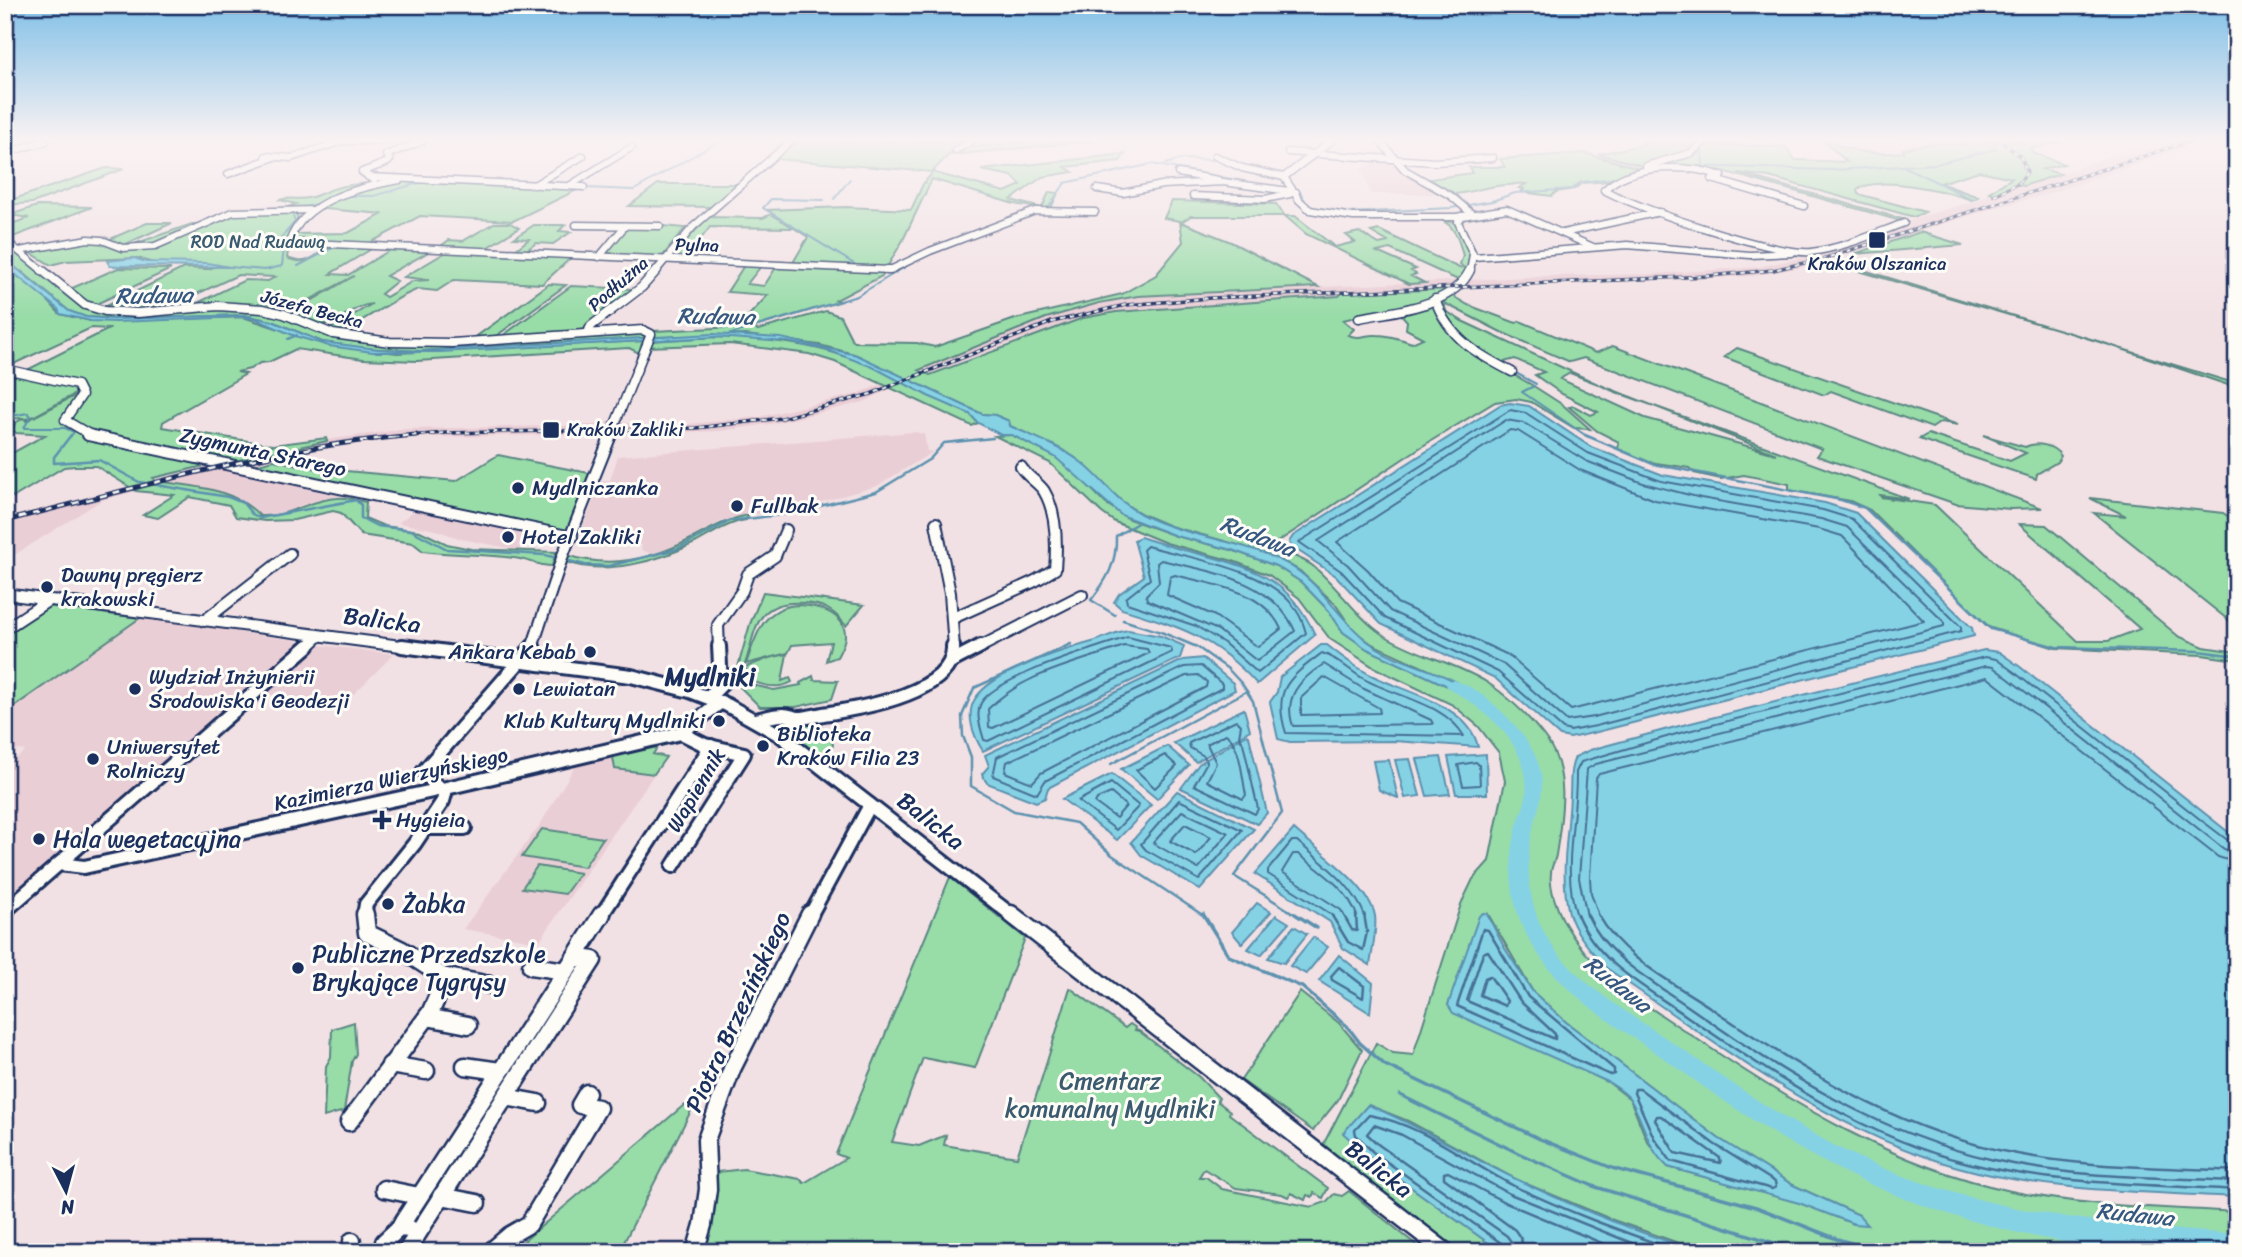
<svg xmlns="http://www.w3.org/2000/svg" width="2242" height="1257" font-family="Sriracha,sans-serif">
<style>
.built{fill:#eaced6}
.green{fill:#98dca8;stroke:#5a8683;stroke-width:2;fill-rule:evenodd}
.water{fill:#86d2e5;stroke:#5b91af;stroke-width:2}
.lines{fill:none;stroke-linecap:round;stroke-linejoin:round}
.shore-far1{stroke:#467094;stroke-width:2}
.shore{stroke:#467094;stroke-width:2.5}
.stream-far2{stroke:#5b91af;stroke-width:2}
.stream-far1{stroke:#5b91af;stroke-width:2.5}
.stream{stroke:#5b91af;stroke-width:3.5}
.river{fill:#86d2e5;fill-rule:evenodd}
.minor-far4-casing{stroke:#1b2f5e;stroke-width:9}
.minor-far3-casing{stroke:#1b2f5e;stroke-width:11}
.minor-far2-casing{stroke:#1b2f5e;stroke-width:14}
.minor-far1-casing{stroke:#1b2f5e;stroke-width:18}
.minor-casing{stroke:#1b2f5e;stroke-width:21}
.minor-far4{stroke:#fdfcf7;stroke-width:6}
.minor-far3{stroke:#fdfcf7;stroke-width:8}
.minor-far2{stroke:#fdfcf7;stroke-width:10}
.minor-far1{stroke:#fdfcf7;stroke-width:12}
.minor{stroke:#fdfcf7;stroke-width:16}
.rail-far1-casing{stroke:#1b2f5e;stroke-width:3.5}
.rail-casing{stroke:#1b2f5e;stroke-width:5}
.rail-far1{stroke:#fdfcf7;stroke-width:2;stroke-dasharray:4.5;stroke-linecap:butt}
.rail{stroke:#fdfcf7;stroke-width:2.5;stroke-dasharray:7;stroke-linecap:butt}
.poi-dot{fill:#1b2f5e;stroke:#fdfcf7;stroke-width:2.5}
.labels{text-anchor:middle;stroke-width:6;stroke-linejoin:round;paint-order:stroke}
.far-park-label{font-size:18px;fill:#3a5a70;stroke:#fdfcf7}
.far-street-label{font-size:18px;fill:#1b2f5e;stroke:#fdfcf7}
.far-poi-label{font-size:18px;fill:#1b2f5e;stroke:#fdfcf7}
.street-label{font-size:21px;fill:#1b2f5e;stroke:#fdfcf7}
.poi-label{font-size:21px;fill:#1b2f5e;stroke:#fdfcf7;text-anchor:start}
.water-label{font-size:23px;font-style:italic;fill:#365880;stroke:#fdfcf7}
.near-street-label{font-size:24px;fill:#1b2f5e;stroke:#fdfcf7}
.quarter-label{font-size:24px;font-weight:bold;fill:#1b2f5e;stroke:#fdfcf7}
.near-poi-label{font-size:24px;fill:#1b2f5e;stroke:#fdfcf7;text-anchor:start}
.near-park-label{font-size:24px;fill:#3a5a70;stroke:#fdfcf7}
</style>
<rect width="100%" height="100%" fill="#f2e1e4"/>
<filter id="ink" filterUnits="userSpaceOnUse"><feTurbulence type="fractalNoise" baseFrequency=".0143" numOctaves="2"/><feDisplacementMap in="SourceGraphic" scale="14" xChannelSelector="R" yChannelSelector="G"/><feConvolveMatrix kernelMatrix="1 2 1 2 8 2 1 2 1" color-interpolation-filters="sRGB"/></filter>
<g filter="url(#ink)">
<!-- built -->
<g class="built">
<polygon points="1825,141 1990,141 1906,156 1844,155"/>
<polygon points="2168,141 2208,141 2045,195 1998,207 1802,267 1753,276 1343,293 1339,296 1116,312 1083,318 1004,345 896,386 864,402 776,423 720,431 629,434 616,438 599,438 596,434 390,438 356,441 226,469 248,470 356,494 331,497 292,513 270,516 260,516 250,505 142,489 102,500 5,561 5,518 161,480 289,445 406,429 597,425 599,422 622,422 633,424 633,426 670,426 759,417 857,394 1046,318 1099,303 1138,296 1548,276 1654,274 1758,267 1833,251 1870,237 1909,227 1910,220 1977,200 2010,184 2014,179 2032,184 2105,158"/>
<polygon points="1369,158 1394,159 1401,171 1442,194 1371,194 1361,169 1372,165"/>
<polygon points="914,432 924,434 927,451 933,452 877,486 794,510 748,515 722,521 670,549 652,554 641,550 642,545 581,531 602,481 610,480 618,456"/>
<polygon points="415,510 538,534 518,550 461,539 436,530 398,523"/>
<polygon points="140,618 307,642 5,901 5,767 25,751 5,748 5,713"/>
<polygon points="320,645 394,654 341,707 265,694"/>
<polygon points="662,741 653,754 666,757 539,942 463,929 541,823 578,761 589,762"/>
</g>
<!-- green -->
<g class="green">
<path d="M 795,141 L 969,141 L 953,150 L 934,170 L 935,173 L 1005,192 L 1021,185 L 1012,176 L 981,170 L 1125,154 L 1120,161 L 1065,167 L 1073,172 L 1042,177 L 1011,200 L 1042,208 L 1049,192 L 1058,193 L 1050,210 L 1014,204 L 932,179 L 903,240 L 882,276 L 836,300 L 842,301 L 751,328 L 758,330 L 826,311 L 840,316 L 852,340 L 855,342 L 917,343 L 935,347 L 1015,319 L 1122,294 L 1156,275 L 1183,242 L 1180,221 L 1164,218 L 1172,201 L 1276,204 L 1285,216 L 1295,216 L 1335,247 L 1355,242 L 1346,235 L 1359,232 L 1379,244 L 1388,242 L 1371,232 L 1379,230 L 1459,268 L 1463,267 L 1460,264 L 1463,256 C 1459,240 1455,225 1439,219 L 1454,223 C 1467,241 1480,264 1458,280 L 1390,249 L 1377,252 L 1416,269 L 1411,271 L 1416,274 L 1411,276 L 1425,283 L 1409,284 L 1306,234 L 1285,216 L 1191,216 L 1181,222 L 1231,242 L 1318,287 L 1138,296 L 1099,303 L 1046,318 L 919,370 L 930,375 L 1083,318 L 1116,312 L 1339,296 L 1342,293 L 1452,289 L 1435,298 L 1343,320 L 1354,329 L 1348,335 C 1362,340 1364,334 1377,335 C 1388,335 1401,339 1412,343 L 1423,338 L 1406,329 L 1407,321 L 1398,311 L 1426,304 L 1434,306 L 1457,343 L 1532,385 L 1563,405 L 1590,429 L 1574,428 L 1531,402 L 1516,399 L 1495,402 L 1421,447 L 1273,545 C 1285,554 1301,557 1313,566 C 1338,587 1357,617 1382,634 C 1415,655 1455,662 1488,683 C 1509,697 1528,716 1544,736 C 1571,769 1562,816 1556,855 C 1555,861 1551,867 1551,873 C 1549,888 1557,909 1564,922 C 1595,977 1643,1002 1694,1037 C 1793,1104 1893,1166 2011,1191 C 2085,1207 2162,1207 2237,1212 L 2237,1252 L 1704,1252 L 1613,1220 L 1517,1180 L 1408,1121 L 1368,1105 L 1344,1133 L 1369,1157 L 1501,1252 L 1459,1252 L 1329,1152 L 1324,1143 L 1376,1043 L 1393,1053 L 1413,1055 L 1461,904 L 1473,879 L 1489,861 L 1505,781 L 1499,753 L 1478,726 L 1453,705 L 1375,668 L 1330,639 L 1299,598 L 1269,575 L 1233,561 L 1166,543 L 1115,522 L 1102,513 L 1050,463 L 995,436 L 1012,435 L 1064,461 L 1105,503 L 1129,519 L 1176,536 L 1232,550 L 1276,566 L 1301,582 L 1329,611 L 1343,632 L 1367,649 L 1465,694 L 1464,686 L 1372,644 L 1353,630 L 1335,604 L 1300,571 L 1284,562 L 1242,546 L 1170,526 L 1142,514 L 1118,500 L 1084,465 L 1058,448 L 1010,426 L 1009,421 L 995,415 L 982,414 L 854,354 L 819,345 L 746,335 L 652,337 L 653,331 L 738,327 L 768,295 L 727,292 L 745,264 L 762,265 L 747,284 L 764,286 L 777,266 L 791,266 L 808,237 L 794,228 L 710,227 L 685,260 L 669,259 L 708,217 L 763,218 L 771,214 L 794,228 L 767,210 L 846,207 L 911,210 L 923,184 L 933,172 L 775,159 ZM 1488,914 L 1533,992 L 1566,1022 L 1718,1138 L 1793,1185 L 1859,1215 L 1854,1224 L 1800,1203 L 1668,1167 L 1647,1141 L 1630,1099 L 1608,1082 L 1448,1005 Z"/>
<polygon points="1037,141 1091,141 951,155 960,148"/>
<polygon points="1644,141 1702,141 1689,150 1640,165 1598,154 1642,145"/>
<path d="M 1824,141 C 1834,141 1837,146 1846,148 C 1864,154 1885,154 1904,152 L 1903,149 C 1916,146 1929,143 1942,143 C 1950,143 1957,146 1965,145 L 1962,142 L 1968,141 L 2062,141 L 2030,149 L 2035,154 L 2064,164 L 2043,169 L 2060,174 L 2023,186 L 2015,184 L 1995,194 L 1989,192 L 2012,178 L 1979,171 L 1940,183 L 1978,197 L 1972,200 C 1949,192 1877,174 1857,190 L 1858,194 L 1925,212 L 1914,217 L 1769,177 L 1738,173 L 1906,220 L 1904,222 L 1719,170 L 1645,167 L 1685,159 L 1702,152 L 1704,144 L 1786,147 L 1795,160 L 1847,162 Z"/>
<path d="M 1584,153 L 1647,170 L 1609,181 L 1582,183 L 1574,189 L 1556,192 L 1552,196 L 1521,192 L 1524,189 L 1519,188 L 1526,184 C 1518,182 1516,185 1509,185 C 1487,185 1472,193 1454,194 L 1430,179 L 1472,173 L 1469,167 L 1505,167 L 1500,159 Z"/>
<polygon points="106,168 124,169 32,203 5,205 5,202"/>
<path d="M 376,180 L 398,181 L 581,188 L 513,221 L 420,216 L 366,245 L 292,242 L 293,234 L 348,233 L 383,214 L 314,208 L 278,211 L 296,204 L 280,200 C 290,197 298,200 308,198 C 319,196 329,189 340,187 C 354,183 368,184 379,182 Z"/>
<polygon points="658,184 738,184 712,207 629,206"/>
<polygon points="37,206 92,207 8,239 5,237 5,226 29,218 10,215"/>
<path d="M 231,213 L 297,213 L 298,222 C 286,235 290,243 287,258 C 312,268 313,252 333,247 C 345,244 362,247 373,248 L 330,274 L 348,275 L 392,249 L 430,251 L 386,276 L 397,281 L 381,294 L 386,297 L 413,281 L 429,280 L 404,277 L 448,251 L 572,257 L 542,284 L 454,280 L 437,291 L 418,289 L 403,296 L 342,332 L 328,330 L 372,304 C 352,306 342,321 326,324 C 314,327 299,318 289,314 L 354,276 L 286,313 L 191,306 L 245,280 L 268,281 L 275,277 L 238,275 L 162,310 L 100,309 L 184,268 L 208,269 L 220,265 L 153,263 L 138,258 L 66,261 L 51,265 L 26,250 L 78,240 L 121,245 L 110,239 L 147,223 L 172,223 L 126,244 L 134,244 L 192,224 L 202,224 L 156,247 Z"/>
<polygon points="494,223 510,223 519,228 481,251 438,248 449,240 463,241"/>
<polygon points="534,225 565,225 559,231 571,232 553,244 536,243 524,252 515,250 529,239 514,238"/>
<polygon points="663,226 685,228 661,258 605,253 627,228"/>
<polygon points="1920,232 1963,245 1854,254"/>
<polygon points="5,241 79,302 104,312 195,307 260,310 379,342 645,332 647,338 420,351 363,348 322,342 272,321 244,315 127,319 86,317 69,311 21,271 60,314 91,321 243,317 324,344 397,353 646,341 639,353 629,348 417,361 363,359 296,349 269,362 260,363 250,369 237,372 246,374 163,422 162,427 273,445 326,438 327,441 230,462 90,435 68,419 84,390 23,372 109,329 91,328 5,368"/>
<polygon points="1847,265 2237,384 2237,388 2101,342 1842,266"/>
<polygon points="118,268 171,269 92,306 70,289"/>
<polygon points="549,284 566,285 492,339 470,341"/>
<polygon points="571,286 635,289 603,310 607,312 581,332 498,339"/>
<path d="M 1451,295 L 1468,305 L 1516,323 L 1520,321 L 1596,353 L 1613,346 L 2042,508 L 2010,509 L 1956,504 L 1817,456 L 1822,449 L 1584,358 L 1570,362 L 1501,332 L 1444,303 L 1446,311 L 1462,321 L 1613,391 L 1909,499 L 1880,495 L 1881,497 L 1935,505 L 2078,641 L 2108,641 L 2140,629 L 2019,524 L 2046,525 L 2178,636 L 2204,647 L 2237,652 L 2237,660 L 2202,655 L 2055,648 L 1988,627 L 1870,510 L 1850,501 L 1789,490 L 1789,484 L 1744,475 L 1721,479 L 1694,473 L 1689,468 L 1649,462 L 1618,449 L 1619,442 L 1597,431 L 1569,407 L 1574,406 L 1591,415 L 1598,412 L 1562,394 L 1535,375 L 1544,372 L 1515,359 L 1497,364 L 1458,339 L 1438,299 ZM 1570,373 L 1776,454 L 1645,418 L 1560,379 Z"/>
<path d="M 716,337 C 770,338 824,345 874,367 C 906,381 936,401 970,414 L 978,423 L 972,426 L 835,362 L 809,354 L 730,344 L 648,347 L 650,341 Z"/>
<polygon points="1737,348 1958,425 1941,422 1932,428 1831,391 1824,395 1724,357"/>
<path d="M 5,371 L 69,383 L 79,392 L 31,418 L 25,419 L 26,421 L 80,393 L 65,423 L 139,449 L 204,466 L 153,478 L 155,481 C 191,486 233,487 260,516 C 291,517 310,499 337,498 C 346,497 357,500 366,502 L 365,518 L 384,526 L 420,531 L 447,544 L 471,549 L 556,552 L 552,566 C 537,566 527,559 514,558 C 483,554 453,555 423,551 L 413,543 L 361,535 L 341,513 L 333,511 L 294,520 L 265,521 L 236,517 L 229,505 L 190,497 L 158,518 L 143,515 L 174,495 L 136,491 L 96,466 L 75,466 L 64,467 L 14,497 L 5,495 L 5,457 L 45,435 L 16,433 L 13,430 L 15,423 L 24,418 L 5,419 Z"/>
<path d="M 1928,434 L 2010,461 L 2026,453 L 1983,435 L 2025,447 C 2036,441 2054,445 2061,456 L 2057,462 L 2037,474 L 2036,479 L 1919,439 Z"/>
<polygon points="498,455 589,473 566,533 250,466 274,460 313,468 456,481"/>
<polygon points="2090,498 2223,513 2237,522 2237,627 2094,513 2126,516"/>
<path d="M 748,515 L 746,520 C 728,523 713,533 697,542 C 658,561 608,576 566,562 L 567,555 C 610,569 654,559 693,538 C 712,528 727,519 748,515 Z"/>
<path d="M 763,592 L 864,605 L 846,626 C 835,611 823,604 804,603 C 739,598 761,656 734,681 L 750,624 Z"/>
<path d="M 798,605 C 815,605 846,613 845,636 C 845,643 840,651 837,657 L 826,661 L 831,642 L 792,645 L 788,653 L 746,664 C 756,635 763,607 798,605 Z"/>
<polygon points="48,606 140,618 5,713 5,635"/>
<path d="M 787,654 L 782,681 L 790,678 L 792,682 C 778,690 759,686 746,677 L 746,667 L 769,658 Z"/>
<polygon points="813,676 814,680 838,681 832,699 796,707 760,707 737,684 748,684 774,690 801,685 800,683"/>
<polygon points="828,715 820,725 833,744 829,764 793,737 804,721"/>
<polygon points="662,741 653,754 666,757 654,774 615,769 612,752"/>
<polygon points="542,829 603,838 584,867 522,857"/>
<polygon points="537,866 580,873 565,894 522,888"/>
<polygon points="950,877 1025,938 975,1068 923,1058 892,1142 919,1146 946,1135 944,1145 1017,1157 1070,988 1125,1028 1130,1024 1136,1028 1135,1030 1139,1031 1199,1077 1219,1098 1217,1101 1230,1111 1229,1114 1328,1188 1323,1198 1314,1193 1312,1197 1307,1195 1305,1200 1291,1193 1288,1197 1282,1194 1236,1188 1204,1169 1199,1177 1206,1177 1222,1189 1312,1207 1326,1202 1334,1194 1342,1196 1349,1191 1425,1252 700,1252 718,1172 744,1169 800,1179 804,1183 846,1158 836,1154"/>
<polygon points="1300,992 1339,1023 1362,1050 1338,1100 1313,1131 1241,1080"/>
<polygon points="354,1022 356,1054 352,1061 344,1111 324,1117 326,1066 331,1057 332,1029"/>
<polygon points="684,1105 693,1107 619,1252 511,1252"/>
</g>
<!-- water -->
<g class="water">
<polygon points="134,258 146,262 207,263 230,267 110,266 107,261"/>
<path d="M 5,259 L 69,311 L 86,317 L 114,319 L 244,315 L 272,321 L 322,342 L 377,349 L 420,351 L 713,334 L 781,338 L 857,355 L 982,414 L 995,415 L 1009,421 L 1010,426 C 1034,437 1060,446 1081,462 C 1103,479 1116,501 1141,514 C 1185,537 1237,539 1282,561 C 1321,580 1337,619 1370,643 C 1401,665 1441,669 1471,691 L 1465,694 L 1367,649 L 1343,632 L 1329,611 L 1301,582 L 1276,566 L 1232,550 L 1176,536 L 1121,515 L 1055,457 L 1012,435 L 1001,435 L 978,423 L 970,414 L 928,396 L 873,367 L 827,350 L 787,342 L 716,337 L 440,352 L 373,352 L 329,346 L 295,336 L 256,319 L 243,317 L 116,322 L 91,321 L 60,314 L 58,309 L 5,266 Z"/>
<polygon points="1510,403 1529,406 1591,447 1663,475 1825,503 1856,513 1972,628 1974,636 1597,732 1570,738 1560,736 1495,678 1381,624 1336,576 1291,546 1289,542 1293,536 1500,405"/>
<path d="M 1140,537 C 1157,542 1174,548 1192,552 C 1249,566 1290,577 1315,635 L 1257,684 C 1214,637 1181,627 1122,609 L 1114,602 L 1119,594 L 1144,576 L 1134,540 Z"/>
<path d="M 1128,630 L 1161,636 L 1184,646 L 1180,658 L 983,751 C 974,737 965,715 975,699 C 992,671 1060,651 1092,642 C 1104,638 1115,632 1128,630 Z"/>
<path d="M 1321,645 L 1327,645 C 1342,657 1356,668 1373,676 C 1407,693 1469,705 1478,747 L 1394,741 L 1290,742 L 1278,739 L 1270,702 L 1277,692 L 1280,677 Z"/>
<path d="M 1984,650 L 1999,652 L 2019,666 L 2237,839 L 2237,1197 C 2144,1192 2048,1192 1958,1167 C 1832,1133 1711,1040 1605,967 C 1592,951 1575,934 1569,913 C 1559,874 1569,833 1570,794 C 1571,779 1569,771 1575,757 L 1590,750 L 1679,726 Z"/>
<polygon points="1203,658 1233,683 1235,690 1048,788 1045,798 1036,802 987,783 982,774 989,766 985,755 1183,660"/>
<polygon points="1244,709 1250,730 1196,762 1174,743"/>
<polygon points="1245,735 1249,736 1267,813 1257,824 1181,788 1199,764"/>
<polygon points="1167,746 1189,765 1157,799 1121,769"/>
<polygon points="1486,754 1487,794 1456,794 1448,757"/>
<polygon points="1441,757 1450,794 1427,796 1417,759"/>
<polygon points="1410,759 1420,796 1405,798 1395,760"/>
<polygon points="1389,760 1398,798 1379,790 1373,761"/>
<polygon points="1112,774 1151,805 1117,840 1062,799"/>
<polygon points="1177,791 1254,829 1200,890 1141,855 1131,842"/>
<path d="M 1294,829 C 1316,849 1370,886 1375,916 C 1377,931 1372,951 1370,965 L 1343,948 L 1330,922 L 1255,874 Z"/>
<polygon points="1257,903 1271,912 1242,944 1232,932"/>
<path d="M 1483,913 L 1487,914 L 1504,947 L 1533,992 L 1566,1022 L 1718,1138 L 1793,1185 L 1859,1215 L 1868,1225 L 1854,1224 L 1799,1203 L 1668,1167 C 1646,1148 1645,1123 1630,1099 C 1625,1092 1616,1087 1608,1082 L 1453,1013 L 1448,1005 L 1479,916 Z"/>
<polygon points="1276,915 1289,923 1261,955 1248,949"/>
<polygon points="1294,926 1307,934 1284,963 1268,958"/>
<polygon points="1313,937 1328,947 1306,974 1290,966"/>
<polygon points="1339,955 1373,983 1370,1013 1319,981"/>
<path d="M 1368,1105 C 1421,1126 1467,1156 1518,1180 C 1577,1208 1641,1235 1704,1252 L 1501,1252 L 1369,1157 L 1343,1133 Z"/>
</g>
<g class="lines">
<!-- shore-far1 -->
<g class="shore-far1">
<polygon points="1510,410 1526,413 1588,453 1661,481 1823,510 1852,519 1961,627 1961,631 1596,726 1570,731 1563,729 1498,672 1385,618 1341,571 1299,542"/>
<polygon points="1506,420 1524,423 1586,461 1643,483 1701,498 1821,519 1847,527 1944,622 1944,626 1594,717 1567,721 1503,664 1390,611 1348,565 1318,541"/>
<polygon points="1510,430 1518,431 1580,470 1655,500 1819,529 1842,536 1924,621 1571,710 1508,655 1397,603 1368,570 1337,542"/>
<path d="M 1147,546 C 1191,559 1274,569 1298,613 C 1302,619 1304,626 1306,633 L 1258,673 L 1224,643 L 1196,626 L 1127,603 L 1126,598 L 1150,579 L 1143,550 Z"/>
<path d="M 1161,560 C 1211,572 1272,579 1295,631 L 1257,661 L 1218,630 L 1147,600 L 1146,595 L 1159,582 L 1157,563 Z"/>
<path d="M 1175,575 C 1213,585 1263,589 1281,629 L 1258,647 L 1215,616 L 1167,595 L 1170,577 Z"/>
<path d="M 1128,637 L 1171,648 L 1172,652 L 988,741 L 984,740 C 981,729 975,714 981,703 C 995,677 1098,647 1128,637 Z"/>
<path d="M 1124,646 L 1147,649 L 1149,653 L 993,728 L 989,727 L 988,709 C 1023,673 1078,663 1124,646 Z"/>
<path d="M 1322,653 C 1338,658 1350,671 1364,679 C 1396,697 1445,703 1464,736 L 1286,733 C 1272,689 1289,678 1322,653 Z"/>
<path d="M 1324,664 L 1362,688 L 1431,720 L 1433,724 L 1293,726 C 1283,697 1300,679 1324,664 Z"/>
<polygon points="1201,666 1222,684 1222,688 1045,781 1037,794 993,776 997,757 1184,667"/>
<polygon points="1198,675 1207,682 1206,687 1041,773 1032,783 1005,772 1007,762 1186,676"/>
<polygon points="1324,677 1379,708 1380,713 1301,715 1301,698"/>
<polygon points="1236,720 1241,725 1239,736 1243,743 1258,809 1255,814 1194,785 1207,762 1204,756 1190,748 1189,743"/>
<path d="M 1226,734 C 1241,745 1242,778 1246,795 L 1243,799 L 1207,781 L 1216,763 L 1207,744 Z"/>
<polygon points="1165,755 1177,766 1155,788 1136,770"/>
<polygon points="1476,762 1479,765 1480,785 1463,786 1458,765"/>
<polygon points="1111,783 1139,806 1116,830 1078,801"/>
<polygon points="1111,793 1126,806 1116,818 1095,803 1097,799"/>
<polygon points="1179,800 1242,830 1199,880 1146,850 1141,844"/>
<polygon points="1182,811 1228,833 1198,869 1153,843"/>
<polygon points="1185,824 1211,837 1196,855 1170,841"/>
<path d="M 1334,916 L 1268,874 L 1268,870 L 1292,841 L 1297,841 C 1323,864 1352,883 1365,916"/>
<path d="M 1344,916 L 1341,910 L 1282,872 L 1293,854 L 1298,854 C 1320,871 1348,888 1357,916"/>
<path d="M 1577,916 C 1561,870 1577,819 1576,772 L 1581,762 L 1680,733 L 1985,657 L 1996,659 L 2014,672 L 2201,820 L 2230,842 L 2237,844"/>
<polyline points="1587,916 1579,878 1587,769 1596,764 1986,666 1993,667 2009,679 2224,849 2237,853"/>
<polyline points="1599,916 1591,893 1590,878 1596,778 1599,774 1987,677 2218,857 2237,863"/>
</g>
<!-- shore -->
<g class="shore">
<polyline points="1331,914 1348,942 1363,950 1367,932 1364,914"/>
<polyline points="1343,914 1352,930 1357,931 1356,914"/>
<path d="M 1577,914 C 1597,963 1647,988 1688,1017 C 1774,1076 1866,1138 1968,1163 C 2055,1185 2148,1184 2237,1190"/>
<path d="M 1587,914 C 1606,958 1654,982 1692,1009 C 1784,1074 1882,1135 1994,1160 C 2073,1178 2156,1177 2237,1181"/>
<path d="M 1598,914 C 1621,957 1672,982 1711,1008 C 1798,1067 1890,1125 1994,1149 C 2073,1168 2156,1167 2237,1171"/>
<polygon points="1483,929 1488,930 1528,997 1614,1069 1614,1074 1610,1075 1457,1006"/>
<polygon points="1488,951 1521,1002 1555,1034 1555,1039 1467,1001 1483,953"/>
<polygon points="1339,967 1364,986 1363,998 1332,980 1331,976"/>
<polygon points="1490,976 1507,1001 1505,1006 1480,995 1485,978"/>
<polygon points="1635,1089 1640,1089 1714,1144 1775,1182 1776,1187 1772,1189 1671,1161 1654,1138 1634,1093"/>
<polygon points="1657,1116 1661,1116 1720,1158 1721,1163 1675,1153 1655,1120"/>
<path d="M 1504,1252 L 1501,1243 L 1373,1152 L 1356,1135 L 1355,1130 L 1369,1115 C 1422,1124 1467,1162 1514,1186 C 1567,1212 1624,1232 1680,1252"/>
<polyline points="1513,1252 1512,1243 1507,1236 1379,1145 1367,1134 1374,1125 1402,1135 1510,1194 1654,1252"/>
<polyline points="1524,1252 1521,1239 1515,1230 1444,1178 1444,1173 1448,1172 1506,1203 1623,1252"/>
</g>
<!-- stream-far2 -->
<g class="stream-far2">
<polyline points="2007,142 2012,141"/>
<polyline points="1702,147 1703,165"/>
<polyline points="1166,164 1182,159 1218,160"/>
<polyline points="1690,166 1832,170 1936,164 1996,149 1992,142 1996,141"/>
<polyline points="1257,167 1266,170"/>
<polyline points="1301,167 1319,157"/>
<polyline points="1905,167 1972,199"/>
<polyline points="586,188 634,190"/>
<polyline points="636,189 719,141"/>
<polyline points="1300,192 1307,204"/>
<polyline points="347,196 374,196 422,182"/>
<polyline points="834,199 850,179"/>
<polyline points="824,200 771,199 763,208 856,265"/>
<polyline points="304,208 327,200"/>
<polyline points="1048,208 1065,183 1152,164 1248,182"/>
<polyline points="1347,213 1451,208 1492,201 1515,193 1572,189 1581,182 1616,178"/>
<polyline points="1026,218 1039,213"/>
<polyline points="298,266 336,246"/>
<polyline points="230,267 265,270 282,266 284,248 281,238 295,222 293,216"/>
<polyline points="728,335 857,296 915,261"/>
<polyline points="288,339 297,335"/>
<polyline points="1514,372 1536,384"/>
<polyline points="1534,386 1522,392 1588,437"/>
<polyline points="5,417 28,413 31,416 24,428 65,428 74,432 70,437"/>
</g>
<!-- stream-far1 -->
<g class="stream-far1">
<polyline points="71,435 54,457 54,463 99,460 139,482 228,497 243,503 252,514 260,518 356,500 361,505 361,518 377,526 411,530 447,549 545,555 585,565 609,566 677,549 730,521 788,514 876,492 930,459 944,443 993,438"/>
<polyline points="1585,435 1653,464 1841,500 1865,508 1991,629 2056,647 2198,651 2237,656"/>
<path d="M 1115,615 L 1091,600 C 1107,580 1117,563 1116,536 L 1139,522"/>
<polyline points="1123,620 1161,632 1197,647 1228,669 1242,684 1253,701 1282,813 1234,876 1298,916"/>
<polyline points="1071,644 974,688 962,716 963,736 971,757 971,786 1014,811 1076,823 1112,855 1204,916"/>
<polyline points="1111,764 1247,691"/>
</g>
<!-- stream -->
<g class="stream">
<polyline points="1203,914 1229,956 1302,987 1347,1026 1360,1043 1385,1065 1540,1139 1612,1168 1756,1207 1837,1239 1869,1248 1933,1248 1950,1252"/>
<polyline points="1295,914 1317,928"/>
<polyline points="1400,1095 1520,1154 1593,1186 1803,1252"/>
</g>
<!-- river -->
<path class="river" d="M 1453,680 C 1472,685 1493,702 1506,716 C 1523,733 1540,756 1542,781 C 1543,798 1537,812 1533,828 C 1524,869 1528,912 1553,947 C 1585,990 1636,1017 1679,1047 C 1743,1091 1807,1136 1878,1166 C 1992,1214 2115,1226 2237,1234 L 2237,1252 C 2209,1252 2182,1253 2155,1252 C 2049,1247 1928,1216 1834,1167 C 1772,1136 1715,1095 1659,1055 C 1605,1018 1545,984 1520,920 C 1509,891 1509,859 1516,829 C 1519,818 1524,808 1526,797 C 1532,747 1487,710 1448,688 L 1446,685 L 1448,682 Z"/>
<defs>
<g id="minor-far4">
<polyline points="339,141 390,141"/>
<polyline points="1331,141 1284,177 1299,200 1310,210 1353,217 1456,217 1507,209 1593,247"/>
<polyline points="1380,141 1405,170 1451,196 1471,213"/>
<polyline points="956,150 972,141"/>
<polyline points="1288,152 1435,162 1493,158"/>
<polyline points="5,153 46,141"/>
<polyline points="266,156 291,158 342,141"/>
<polyline points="1215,156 1242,168 1284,177"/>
<polyline points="1646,166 1691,153 1705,141"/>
<polyline points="1178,173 1218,180"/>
<polyline points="228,174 272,158"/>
<path d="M 1722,176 C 1688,164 1632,163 1604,190 C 1639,209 1775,255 1811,252 C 1843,248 1874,234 1904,223"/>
<polyline points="368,177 584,187"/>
<polyline points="1712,179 1804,206"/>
<polyline points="374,180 362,172 388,162 390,160 386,155 423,141"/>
<path d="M 400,180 C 360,187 304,199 289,242 L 890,270 L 930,251 L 1035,211 L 1095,212"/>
<polyline points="534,185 583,156"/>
<polyline points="569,186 632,147"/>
<polyline points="1097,189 1123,193 1162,185 1223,182 1296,192"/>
<polyline points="1193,196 1265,199 1290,194"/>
<polyline points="1462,216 1458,222 1473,254 1470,272"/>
<polyline points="576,225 660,226"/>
<polyline points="1563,233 1660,212"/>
<polyline points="5,240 44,272"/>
<polyline points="19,251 88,239 102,240 123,248 155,246 233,212 313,210"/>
<polyline points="599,257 625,226"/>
<polyline points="1474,257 1627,245 1750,255 1792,253"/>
<polyline points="655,272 693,227 791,141"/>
</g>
<g id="minor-far3">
<polyline points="42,270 85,305 105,311 138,313 218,306 263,309 284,314 333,334 390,342 452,343 643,330 651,334 610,437"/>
<polyline points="887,270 890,270"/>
<path d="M 1435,299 C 1448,338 1477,354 1512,372"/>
<path d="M 1359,318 C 1394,311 1453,307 1470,270"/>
<polyline points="592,333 589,330 591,326 642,287 657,270"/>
<polyline points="5,369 77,385 82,395 65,420 94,437"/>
</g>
<g id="minor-far2">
<polyline points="88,435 572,537"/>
<polyline points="936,523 950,593 954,648"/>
<polyline points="5,594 416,648"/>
<path d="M 953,618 L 1035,581 L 1055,569 C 1057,545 1057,513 1044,491 C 1038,482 1027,477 1021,467"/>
<polyline points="204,621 290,554"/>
<polyline points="5,629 49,600"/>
<polyline points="306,648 319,636"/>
<polyline points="532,648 563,555 611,435"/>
<polyline points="719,648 718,625 742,591 748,574 775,556 786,530"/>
<polyline points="978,648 1082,595"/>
</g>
<g id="minor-far1">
<polyline points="402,646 631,676 690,691 727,705 780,735 1013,916"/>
<polyline points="952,661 981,646"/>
<polyline points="709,697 721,685 719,646"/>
<path d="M 756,720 C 765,718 774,715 782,715 C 788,714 793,718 798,718 C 808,718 820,714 830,713 C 863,708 956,692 953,646"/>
<polyline points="780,735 793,726 797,718"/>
<polyline points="425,828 465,828"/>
<polyline points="59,864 84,867 442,789 681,733 721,702"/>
<polyline points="673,866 744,754 705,745 681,733"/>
<polyline points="5,911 308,646"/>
<polyline points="364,916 366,904 415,843 443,801 445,794 423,772 533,646"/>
<polyline points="601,916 711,746"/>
<polyline points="810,916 870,805"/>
</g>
<g id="minor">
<polyline points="1011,914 1446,1252"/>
<polyline points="575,957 602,914"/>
<polyline points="531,966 566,971"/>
<polyline points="442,976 491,985"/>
<polyline points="427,1017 468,1025"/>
<polyline points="390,1065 426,1071"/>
<polyline points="465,1066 500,1071"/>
<polyline points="505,1097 538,1103"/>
<polyline points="349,1122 430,1013 444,982 442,976 402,950 367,933 365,914"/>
<polyline points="384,1189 419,1196"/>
<polyline points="441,1196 477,1203"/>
<polyline points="399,1228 575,957 593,960 406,1252"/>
<polyline points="352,1241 352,1252"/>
<polyline points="383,1252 384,1242 399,1228 410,1229 416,1236"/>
<polyline points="490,1252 510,1235 529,1224 598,1108 580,1105 587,1093"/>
<polyline points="695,1252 703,1225 708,1189 706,1140 732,1069 810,914"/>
</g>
</defs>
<!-- minor-far4 casing -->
<use href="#minor-far4" class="minor-far4-casing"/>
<!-- minor-far3 casing -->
<use href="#minor-far3" class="minor-far3-casing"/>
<!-- minor-far2 casing -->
<use href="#minor-far2" class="minor-far2-casing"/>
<!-- minor-far1 casing -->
<use href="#minor-far1" class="minor-far1-casing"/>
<!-- minor casing -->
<use href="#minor" class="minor-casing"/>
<!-- minor-far4 -->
<use href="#minor-far4" class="minor-far4"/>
<!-- minor-far3 -->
<use href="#minor-far3" class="minor-far3"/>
<!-- minor-far2 -->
<use href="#minor-far2" class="minor-far2"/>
<!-- minor-far1 -->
<use href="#minor-far1" class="minor-far1"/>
<!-- minor -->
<use href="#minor" class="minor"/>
<defs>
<g id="rail-far1">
<polyline points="1994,195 2019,183 2027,172 2021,157 2001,141"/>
<polyline points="394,437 446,433 696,428 782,418 871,394 1052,322 1126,305 1211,298 1709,276 1773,270 1826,258 2191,141"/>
</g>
<path id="rail" d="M 5,521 C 141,487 276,446 416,435"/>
</defs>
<!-- rail-far1 casing -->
<use href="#rail-far1" class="rail-far1-casing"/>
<!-- rail casing -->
<use href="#rail" class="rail-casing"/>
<!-- rail-far1 -->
<use href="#rail-far1" class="rail-far1"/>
<!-- rail -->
<use href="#rail" class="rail"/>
</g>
</g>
<!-- sky -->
<linearGradient id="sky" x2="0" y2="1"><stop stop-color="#81c0e7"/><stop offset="0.44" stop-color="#f9f2f3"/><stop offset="1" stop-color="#f9f2f3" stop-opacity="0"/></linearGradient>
<rect width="2242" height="317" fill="url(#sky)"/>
<!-- markers -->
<g class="poi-dot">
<rect x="1868" y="231" width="18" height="18" rx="3.5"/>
<rect x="542" y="421" width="18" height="18" rx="3.5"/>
<circle cx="518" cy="488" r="7"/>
<circle cx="737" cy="506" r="7"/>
<circle cx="508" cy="537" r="7"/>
<circle cx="47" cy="587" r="7"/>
<circle cx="590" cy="652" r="7"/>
<circle cx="135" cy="689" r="7"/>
<circle cx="519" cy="689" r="7"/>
<circle cx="719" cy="721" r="7"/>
<circle cx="763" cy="746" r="7"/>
<circle cx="93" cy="759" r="7"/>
<path d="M378.5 809.5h7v7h7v7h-7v7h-7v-7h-7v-7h7z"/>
<circle cx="39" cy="839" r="7"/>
<circle cx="388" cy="904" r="7"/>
<circle cx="298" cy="968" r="7"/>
</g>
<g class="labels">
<!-- far-park labels -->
<g class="far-park-label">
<text x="258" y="248">ROD Nad Rudawą</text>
</g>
<!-- far-street labels -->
<g class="far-street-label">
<text transform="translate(697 245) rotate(2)" y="6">Pylna</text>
<text transform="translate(618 284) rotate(-41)" y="6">Podłużna</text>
<text transform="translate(312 309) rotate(15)" y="6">Józefa Becka</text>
</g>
<!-- far-poi labels -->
<g class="far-poi-label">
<text x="1877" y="270">Kraków Olszanica</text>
<text x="567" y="436" text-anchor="start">Kraków Zakliki</text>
</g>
<!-- street labels -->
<g class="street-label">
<text transform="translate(263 452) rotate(12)" y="7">Zygmunta Starego</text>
<text transform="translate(391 779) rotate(-12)" y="7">Kazimierza Wierzyńskiego</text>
<text transform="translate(696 790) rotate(-59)" y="7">Wapiennik</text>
</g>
<!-- poi labels -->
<g class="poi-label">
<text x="532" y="495">Mydlniczanka</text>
<text x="751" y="513">Fullbak</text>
<text x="522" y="544">Hotel Zakliki</text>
<text x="61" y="582">Dawny pręgierz<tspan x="61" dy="24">krakowski</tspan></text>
<text x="576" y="659" text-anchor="end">Ankara Kebab</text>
<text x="149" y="684">Wydział Inżynierii<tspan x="149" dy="24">Środowiska i Geodezji</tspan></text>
<text x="533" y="696">Lewiatan</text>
<text x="705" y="728" text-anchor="end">Klub Kultury Mydlniki</text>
<text x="777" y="741">Biblioteka<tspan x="777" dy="24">Kraków Filia 23</tspan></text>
<text x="107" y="754">Uniwersytet<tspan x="107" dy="24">Rolniczy</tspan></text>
<text x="396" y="827">Hygieia</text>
</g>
<!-- water labels -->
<g class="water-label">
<text transform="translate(154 295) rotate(-1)" y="8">Rudawa</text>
<text transform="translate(716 316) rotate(1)" y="8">Rudawa</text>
<text transform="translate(1258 536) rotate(21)" y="8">Rudawa</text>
<text transform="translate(1618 984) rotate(38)" y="8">Rudawa</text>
<text transform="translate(2135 1214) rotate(6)" y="8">Rudawa</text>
</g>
<!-- near-street labels -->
<g class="near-street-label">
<text transform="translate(382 620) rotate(7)" y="8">Balicka</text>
<text transform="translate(931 821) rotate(38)" y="8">Balicka</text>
<text transform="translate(738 1012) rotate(-65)" y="8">Piotra Brzezińskiego</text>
<text transform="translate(1379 1169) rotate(38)" y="8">Balicka</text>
</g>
<!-- quarter labels -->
<g class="quarter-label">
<text x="710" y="685">Mydlniki</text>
</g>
<!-- near-poi labels -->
<g class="near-poi-label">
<text x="53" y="847">Hala wegetacyjna</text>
<text x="402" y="912">Żabka</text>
<text x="312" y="962">Publiczne Przedszkole<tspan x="312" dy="28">Brykające Tygrysy</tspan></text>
</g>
<!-- near-park labels -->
<g class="near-park-label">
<text x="1110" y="1089">Cmentarz<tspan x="1110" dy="28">komunalny Mydlniki</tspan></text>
</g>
</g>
<!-- margin -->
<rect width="2242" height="1257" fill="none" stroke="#fdfcf7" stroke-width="28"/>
<rect x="14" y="14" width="2214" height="1229" fill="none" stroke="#1b2f5e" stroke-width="2.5" filter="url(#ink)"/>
<!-- north arrow -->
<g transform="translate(66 1191) rotate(174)" stroke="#fdfcf7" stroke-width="5" paint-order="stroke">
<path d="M0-5L12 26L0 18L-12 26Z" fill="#1b2f5e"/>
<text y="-10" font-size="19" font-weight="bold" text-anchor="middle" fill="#1b2f5e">N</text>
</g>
</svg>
